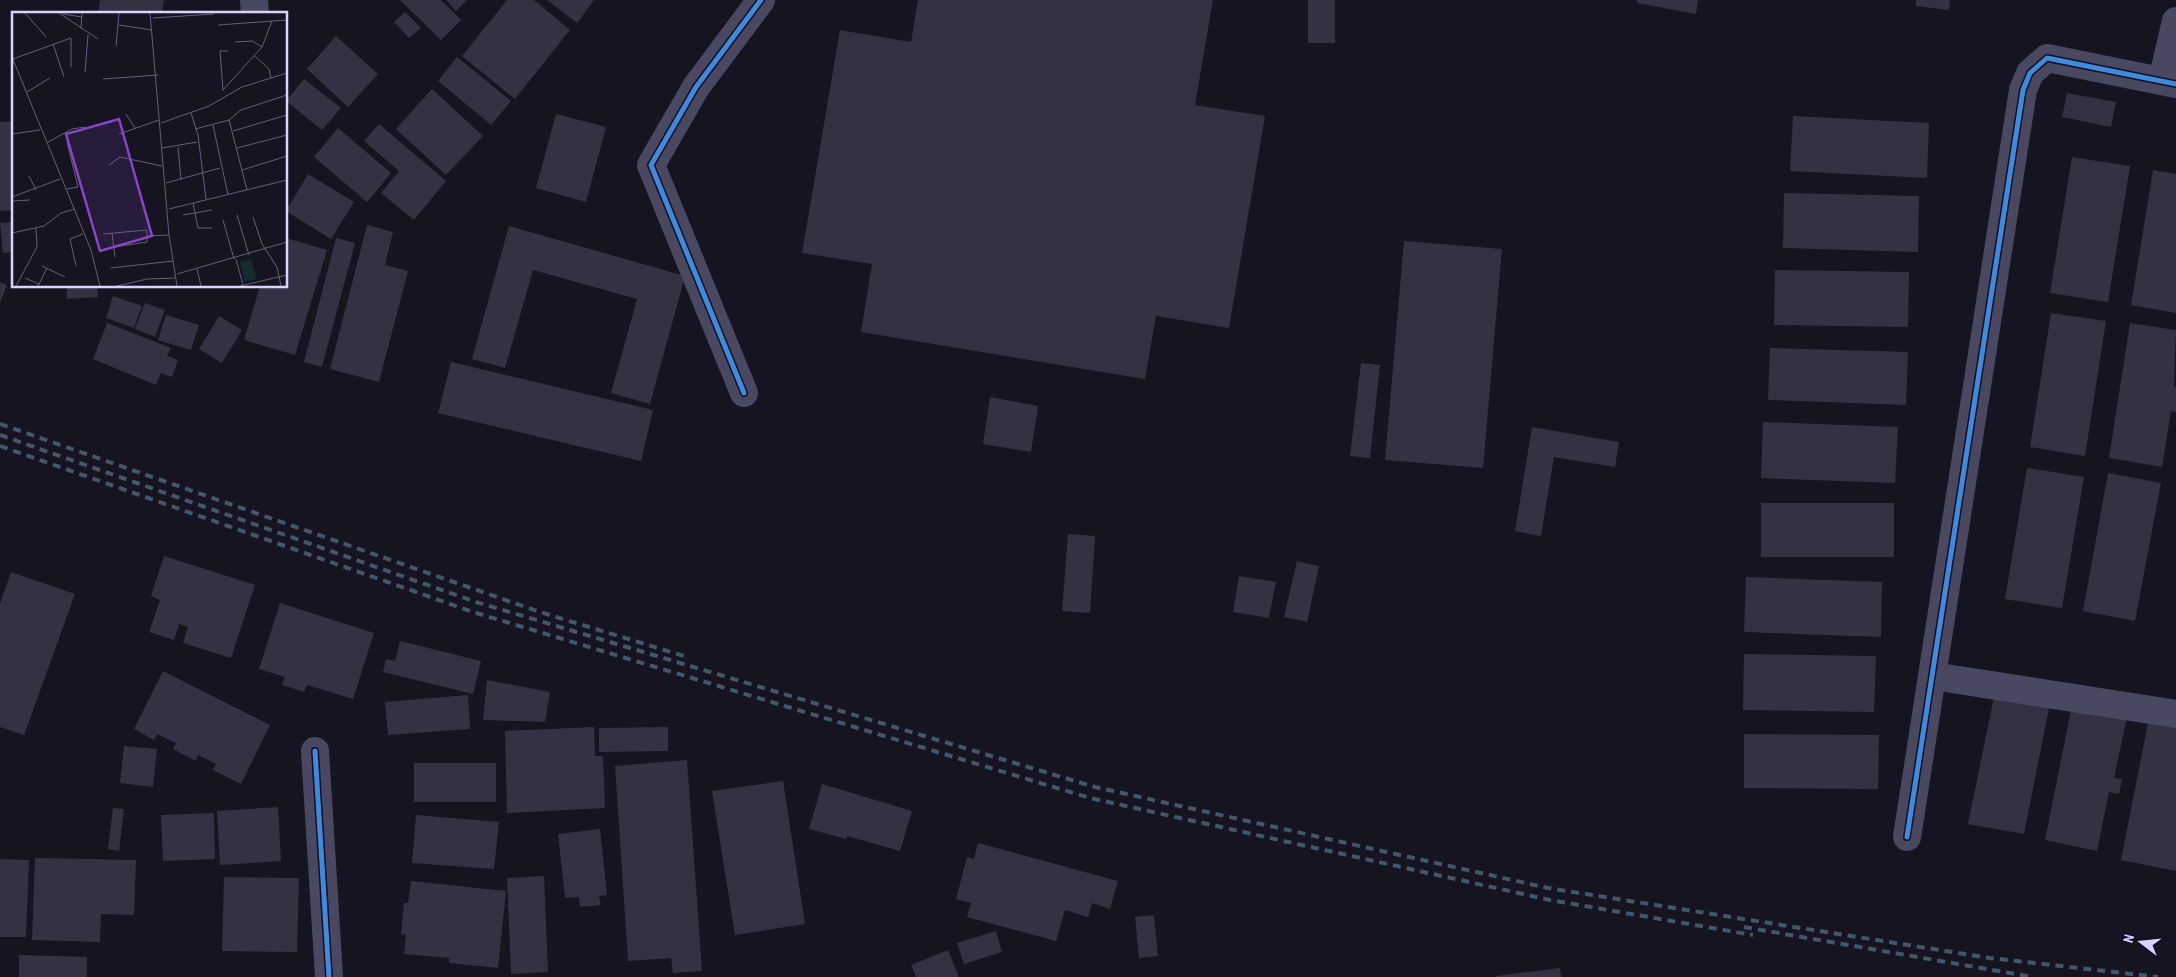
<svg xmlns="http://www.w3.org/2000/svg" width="2176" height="977" font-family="'PT Sans Narrow',sans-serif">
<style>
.building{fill:#343143}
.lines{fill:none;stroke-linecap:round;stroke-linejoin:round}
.minor{stroke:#4a4861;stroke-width:28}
.rail{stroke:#43576b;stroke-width:4;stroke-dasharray:8 6;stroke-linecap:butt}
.cycleway-casing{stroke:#130e26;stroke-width:8}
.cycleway{stroke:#408adc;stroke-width:5}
.inset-road{fill:none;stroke:#646079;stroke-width:1}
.view{fill:#8945c9;fill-opacity:0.15;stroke:#8945c9;stroke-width:2.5}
.inset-edge{fill:none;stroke:#dad3ff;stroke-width:2.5}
</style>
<rect width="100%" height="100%" fill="#161420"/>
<!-- building -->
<g class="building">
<polygon points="100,0 164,0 162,14 98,14"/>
<polygon points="400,0 441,0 461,20 441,40"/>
<polygon points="446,0 467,0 456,11"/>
<polygon points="507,0 534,0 570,30 515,99 462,56"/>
<polygon points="547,0 594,0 577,23"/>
<polygon points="918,0 1213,0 1195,105 1265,116 1229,328 1156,316 1145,379 861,332 872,264 802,253 840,30 911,42"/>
<rect x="1308" y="0" width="27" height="43"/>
<polygon points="1637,0 1698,0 1696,14 1637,3"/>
<polygon points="1916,0 1950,0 1949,10 1916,6"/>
<polygon points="405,12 421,28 409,38 394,22"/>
<polygon points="336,36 378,74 348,107 307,69"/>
<polygon points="457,57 511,101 491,125 438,81"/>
<polygon points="304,79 341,108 322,130 286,101"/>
<polygon points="432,89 483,136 446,175 396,129"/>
<polygon points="2067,93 2116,102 2111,127 2062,117"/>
<polygon points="556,114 606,127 586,202 536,188"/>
<polygon points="1793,116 1929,123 1927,178 1790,171"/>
<polygon points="14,121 14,210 0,211 0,122"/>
<polygon points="379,124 446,181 414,220 381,193 399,171 364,141"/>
<polygon points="338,128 391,173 367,202 314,157"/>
<polygon points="2072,157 2130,166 2108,302 2050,293"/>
<polygon points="2153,170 2176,174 2176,313 2131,305"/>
<polygon points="308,174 354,202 331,239 286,211"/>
<polygon points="1784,193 1919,196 1918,252 1783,248"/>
<polygon points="14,222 14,252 3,253 0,223"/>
<polygon points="367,225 393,232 385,265 408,271 379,382 330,369"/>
<polygon points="509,226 685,276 650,404 611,393 637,299 533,270 505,368 472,359"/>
<polygon points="286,238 327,250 295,355 244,340 260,286 286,286"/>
<polygon points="336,238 355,243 322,367 304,362"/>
<polygon points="1404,241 1502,249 1483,468 1385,460"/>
<polygon points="1775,270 1909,272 1908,327 1774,325"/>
<polygon points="0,282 7,285 0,303"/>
<polygon points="67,286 97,286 98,297 67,299"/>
<polygon points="113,296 142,306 134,328 106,318"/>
<polygon points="145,303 165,310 155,337 135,329"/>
<polygon points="2051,313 2106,321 2085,456 2030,447"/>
<polygon points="166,315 199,325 191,350 158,340"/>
<polygon points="219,316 242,330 222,363 199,349"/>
<polygon points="107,323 171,348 167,356 178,360 172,377 161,373 156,385 93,359"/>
<polygon points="2130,323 2176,330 2174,387 2176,387 2176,412 2171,411 2162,467 2109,458"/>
<polygon points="1770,348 1908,352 1906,405 1768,400"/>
<polygon points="451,362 653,410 641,461 438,413"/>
<polygon points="1361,363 1380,365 1370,458 1350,456"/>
<polygon points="990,397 1038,406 1031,452 983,444"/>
<polygon points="1763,422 1898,427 1895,483 1761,478"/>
<polygon points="1532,427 1619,442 1615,467 1554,457 1541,536 1515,531"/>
<polygon points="2027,468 2084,477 2062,608 2005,599"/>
<polygon points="2108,473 2161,483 2135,621 2083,611"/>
<rect x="1761" y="503" width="133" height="54"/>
<polygon points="1068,534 1095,536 1090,613 1062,611"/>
<polygon points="164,556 255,585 231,658 183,643 188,627 179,624 174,640 149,632 160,600 151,596"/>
<polygon points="1297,561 1319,566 1307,622 1284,617"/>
<polygon points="11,572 75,594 24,735 0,727 0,604"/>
<polygon points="1239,576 1276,582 1269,618 1233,612"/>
<polygon points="1746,577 1882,582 1881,637 1744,632"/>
<polygon points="280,603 374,633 353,699 307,685 304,692 282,685 285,677 259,669"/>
<polygon points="400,641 481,661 473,694 383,672 386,659 395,661"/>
<polygon points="1744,654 1876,656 1874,712 1743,710"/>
<polygon points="163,671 270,725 241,784 213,770 216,764 198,755 196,761 173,749 176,743 157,734 154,740 134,729"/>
<polygon points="487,680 550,692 545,722 483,720"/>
<polygon points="1995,692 2050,703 2024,834 1968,824"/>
<polygon points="468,695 470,729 388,735 385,702"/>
<polygon points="2072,705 2127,717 2114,778 2122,779 2119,794 2109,792 2097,851 2045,840"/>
<polygon points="2149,718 2176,724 2176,871 2121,860"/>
<polygon points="594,727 595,756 603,756 605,808 507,813 505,731"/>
<polygon points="668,727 668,751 599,752 599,728"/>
<polygon points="1744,734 1879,735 1878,789 1744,788"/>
<polygon points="124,746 157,749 153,787 120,783"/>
<polygon points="687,760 702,971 673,973 671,958 628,961 615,766"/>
<rect x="414" y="763" width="82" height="39"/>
<polygon points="783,781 805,924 735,935 712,791"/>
<polygon points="822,784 912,811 900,851 847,836 846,839 809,829"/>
<polygon points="278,807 281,861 220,865 217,811"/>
<polygon points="113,808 124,809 119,851 108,849"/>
<polygon points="214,813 215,859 163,861 161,815"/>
<polygon points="416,815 499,822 494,869 412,863"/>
<polygon points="600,829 607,895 599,896 601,905 580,907 579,897 565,898 558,834"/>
<polygon points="978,843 1118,881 1110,909 1092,903 1088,917 1065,910 1056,941 967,917 971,903 956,899 967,857 974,859"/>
<polygon points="35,858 136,860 134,915 101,914 100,942 32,940"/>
<polygon points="0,859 29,860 26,937 0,937"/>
<polygon points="544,876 548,972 511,974 507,878"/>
<polygon points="224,877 299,878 297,952 222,951"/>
<polygon points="411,881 506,891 498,968 449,963 449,958 404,954 406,935 401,934 404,903 408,903"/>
<polygon points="1154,915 1158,956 1139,958 1135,917"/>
<polygon points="996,931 1002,952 964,964 957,943"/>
<polygon points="948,950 959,977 916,977 911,965"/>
<polygon points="19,955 87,957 87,977 19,977"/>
<polygon points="1560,968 1561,977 1496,977 1496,976"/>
</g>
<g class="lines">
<!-- minor -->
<g class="minor">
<polyline points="254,0 255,14"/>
<polyline points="2162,81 2176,21"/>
<polyline points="744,393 651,165 696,87 761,0"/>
<polyline points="1933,676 2176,714"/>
<polyline points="315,751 329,977"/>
<polyline points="1907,837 2023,90 2030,73 2047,58 2176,84"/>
</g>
<!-- rail -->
<g class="rail">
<polyline points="0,424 540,612 684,656"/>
<polyline points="0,435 476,602 1095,787 1548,888 1990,958 2158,977"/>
<polyline points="0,446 473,612 1090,798 1550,900 1753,935"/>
<polyline points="1744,927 2033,977"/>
</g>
<defs>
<g id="cycleway">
<polyline points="744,393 651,165 696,87 761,0"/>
<polyline points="315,751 329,977"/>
<polyline points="1907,837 2023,90 2030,73 2047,58 2176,84"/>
</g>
</defs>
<!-- cycleway casing -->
<use href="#cycleway" class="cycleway-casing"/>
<!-- cycleway -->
<use href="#cycleway" class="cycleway"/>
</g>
<!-- overview -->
<g transform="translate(12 12)">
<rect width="275" height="275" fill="#161420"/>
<path d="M 239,247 L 245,267 L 233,270 L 228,250 Z" fill="#122c2e"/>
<path class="inset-road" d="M 13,1 L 34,25M 47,1 L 86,27M 138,1 L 157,223 L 165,274M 51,2 L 70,5M 141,6 L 202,2M 107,13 L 140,18M 206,13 L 275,8M 69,17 L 70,1M 223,30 L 240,29 L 250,35M 41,32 L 52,65M 104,34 L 107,1M 243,44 L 257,57 L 259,66M 0,45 L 79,238 L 88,274M 1,47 L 59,26 L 59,55M 73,60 L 76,23M 91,67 L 146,63M 211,78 L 250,35 L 260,9M 211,79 L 208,39 L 216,39M 15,80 L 38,66M 179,101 L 186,123 L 194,187M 114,102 L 123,116M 217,108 L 235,178M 217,108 L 229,98 L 275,83M 149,111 L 197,94 L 230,75 L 275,61M 201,113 L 216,183M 183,117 L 217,108M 221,119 L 275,103M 0,122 L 28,118M 107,122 L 147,108M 36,130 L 60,117 L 73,115M 166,135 L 169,168M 150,136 L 185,130M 225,136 L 275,123M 97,153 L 108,145 L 150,154M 230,158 L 275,144M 17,164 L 24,178M 154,171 L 208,156M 55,177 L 66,175 L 55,130M 0,185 L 48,167M 0,189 L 18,188M 181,191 L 186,216 L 200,216M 157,197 L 275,168M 171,203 L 200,198M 225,203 L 237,243M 241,205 L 250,232 L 265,255 L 269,274M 211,208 L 222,247M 0,221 L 32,214 L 49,201 L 63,197M 100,221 L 103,245M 91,222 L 135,218 L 135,230 L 102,235M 136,224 L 157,223M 224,247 L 231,273M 30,254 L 53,265M 64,254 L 58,227 L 71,222M 99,256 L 161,249M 185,257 L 189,274M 165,262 L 275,230M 13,266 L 27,272M 4,274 L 25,235 L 24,216M 26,274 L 35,256M 105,274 L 135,267 L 163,266M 228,274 L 275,263"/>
<path class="view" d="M 107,107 L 140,224 L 88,239 L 54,122 Z"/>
<rect width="275" height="275" class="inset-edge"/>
</g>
<!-- north arrow -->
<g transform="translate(2141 942) rotate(286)" stroke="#130e26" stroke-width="4" paint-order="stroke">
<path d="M0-4L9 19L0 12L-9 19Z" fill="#dad3ff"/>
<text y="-8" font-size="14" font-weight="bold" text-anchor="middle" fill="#dad3ff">N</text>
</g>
</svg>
